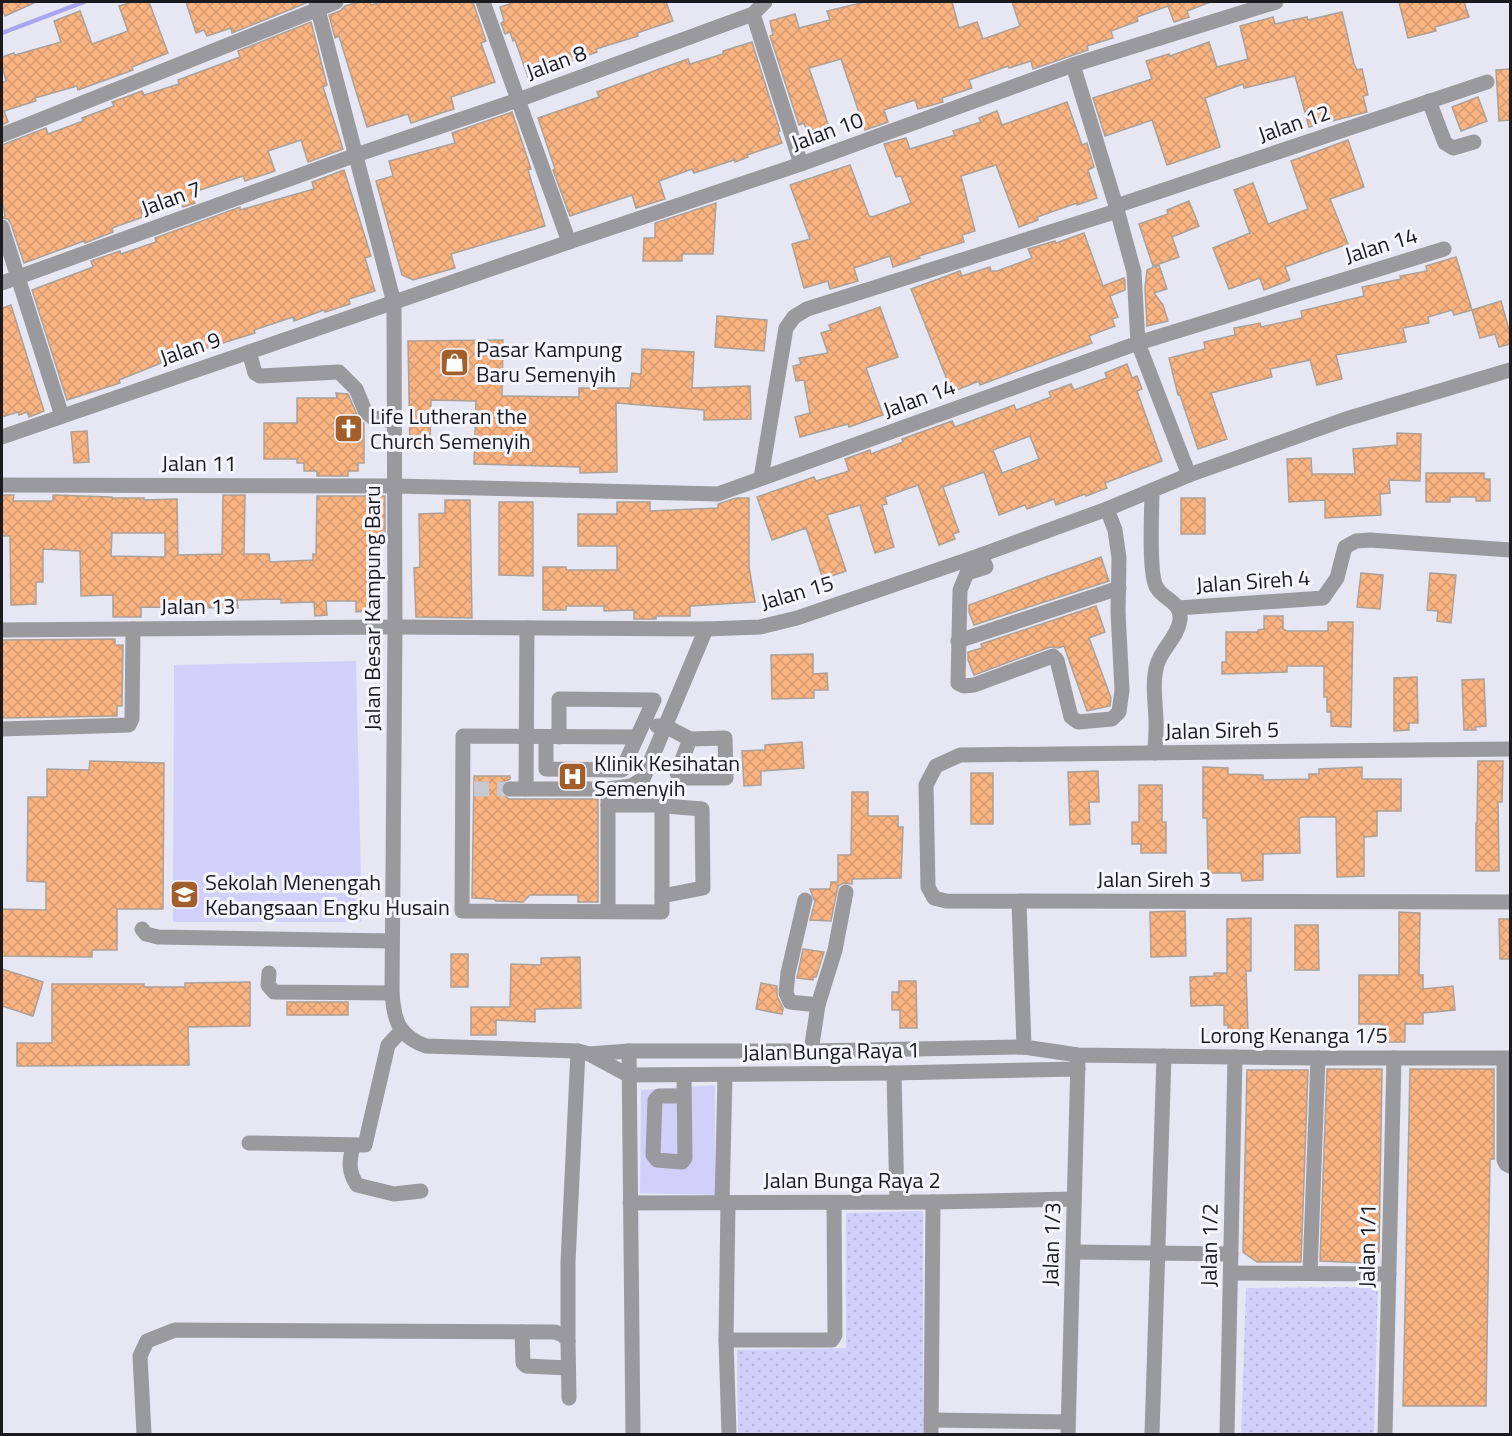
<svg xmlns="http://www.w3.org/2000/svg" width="1512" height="1436" font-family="'Titillium Web',sans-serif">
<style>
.green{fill:#d1d0fb}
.park{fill:url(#park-dots)}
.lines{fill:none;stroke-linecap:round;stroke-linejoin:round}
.stream{stroke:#a9a5ef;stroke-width:4.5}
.building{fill:url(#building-cross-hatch);stroke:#aba199;stroke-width:1.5;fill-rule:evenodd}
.minor-tunnel{stroke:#c8c8d3;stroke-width:15;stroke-dasharray:15 8;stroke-linecap:butt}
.minor{stroke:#99999e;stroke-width:15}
.labels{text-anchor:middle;stroke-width:6;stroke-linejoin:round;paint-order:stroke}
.street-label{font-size:22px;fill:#1b1b1f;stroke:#f5f5fe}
.poi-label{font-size:22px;fill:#1b1b1f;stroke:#f5f5fe;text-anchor:start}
</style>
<defs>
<pattern id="park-dots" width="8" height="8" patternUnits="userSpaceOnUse" patternTransform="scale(1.5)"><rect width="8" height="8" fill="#d1d0fb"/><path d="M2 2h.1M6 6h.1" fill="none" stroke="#b3b2d7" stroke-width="1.8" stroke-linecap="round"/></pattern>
<pattern id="building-cross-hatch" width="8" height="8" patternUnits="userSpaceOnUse" patternTransform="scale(1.5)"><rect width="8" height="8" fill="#fab482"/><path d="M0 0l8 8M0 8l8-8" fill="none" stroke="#d69a70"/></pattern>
</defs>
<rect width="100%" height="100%" fill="#e7e7f3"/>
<!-- green -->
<g class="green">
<polygon points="356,661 362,922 173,922 174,665"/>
<polygon points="715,1085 715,1195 640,1193 641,1090"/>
</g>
<!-- park -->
<g class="park">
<polygon points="923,1211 923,1434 738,1434 737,1350 846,1348 846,1213"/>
<polygon points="1378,1287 1374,1434 1241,1434 1246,1288"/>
</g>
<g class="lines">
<!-- stream -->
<polyline class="stream" points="2,33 84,2"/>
</g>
<!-- building -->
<g class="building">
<polygon points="2,2 36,2 5,16 2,9"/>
<polygon points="132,2 149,2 168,53 132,67 133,70 78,90 77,86 35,98 36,101 4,111 8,122 2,125 2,83 6,81 2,66 2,57 14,53 15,55 61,42 54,21 80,11 92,44 128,31 119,6"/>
<polygon points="186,2 307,2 306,3 232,33 231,28 207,36 204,30 196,33"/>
<polygon points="358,2 370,2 371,5 381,2 473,2 486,41 481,43 495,82 451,97 454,109 411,123 408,114 367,127 339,36 335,38 329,15 340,11 345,6"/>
<polygon points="515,2 666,2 673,21 637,33 638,36 596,49 597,52 528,77 515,40 513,41 510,32 505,34 501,23 504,21 500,7"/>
<polygon points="865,2 952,2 959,28 977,22 983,39 1020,26 1012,2 1207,2 1208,3 1187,11 1189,17 1174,22 1168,6 1137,17 1138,21 1111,31 1113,38 1087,46 1088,50 1033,69 1031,61 1009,68 1008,66 969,80 972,88 942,98 943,102 918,109 915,100 884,110 888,122 865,130 841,59 809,68 830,130 809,137 804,123 799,125 770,36 773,35 770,21 795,14 799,28 830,20 827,11"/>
<polygon points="1399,2 1464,2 1469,17 1435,27 1436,31 1408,38"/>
<polygon points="1342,12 1354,64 1357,70 1362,69 1368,95 1363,96 1367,112 1309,127 1295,76 1244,88 1243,84 1205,98 1220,147 1167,165 1152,120 1105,136 1093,98 1152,79 1146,61 1169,54 1170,56 1209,42 1217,67 1248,59 1240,26 1273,17 1275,24 1307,17 1308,20"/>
<polygon points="311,22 327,85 323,87 343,149 308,162 301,140 268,151 275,171 245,181 243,176 191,193 195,203 183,207 180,197 141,210 143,217 112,228 113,232 85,243 84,241 24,263 11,224 8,219 2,218 5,216 2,200 2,145 46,128 48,134 83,121 82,118 114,106 112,102 142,91 144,95 179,84 178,80 240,57 238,51"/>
<polygon points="752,42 780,131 778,132 782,143 747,155 748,157 735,162 734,160 694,173 692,169 659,181 665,199 636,208 632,195 570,216 553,170 555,169 538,118 599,97 597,92 665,67 688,59 690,64 723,54 723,51"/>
<polygon points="1510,69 1510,120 1499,121 1496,70"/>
<polygon points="1478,97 1487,121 1461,131 1452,107"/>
<polygon points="1067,102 1082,145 1087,143 1094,167 1088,170 1097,198 1077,205 1077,203 1037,217 1038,220 1019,227 996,165 961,176 975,231 962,235 964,242 919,256 920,258 893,267 890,256 854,268 858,281 830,289 828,281 804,288 792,244 810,239 790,185 850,165 869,216 872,217 911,203 901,176 896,177 884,144 906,138 910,149 955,135 953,131 981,122 979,118 997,111 1002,125"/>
<polygon points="512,112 531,169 528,170 545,226 451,254 455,268 413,280 402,275 376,181 393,176 389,161 455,143 452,133"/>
<polygon points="1348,140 1364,187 1330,199 1348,244 1285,267 1290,280 1264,290 1260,278 1229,289 1213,248 1250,233 1234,190 1253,183 1268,224 1308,209 1291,161"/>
<polygon points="344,170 371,256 365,258 375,291 349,299 350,304 325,312 324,310 294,321 293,317 254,330 255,333 194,352 192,346 160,358 161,363 119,380 120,383 67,400 32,290 93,267 91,261 120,251 121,254 156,242 155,238 240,207 240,210 314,189 312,182"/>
<polygon points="1189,201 1199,226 1172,237 1179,257 1153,266 1139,224 1168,214 1167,210"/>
<polygon points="716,203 713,254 682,254 682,261 643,261 644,238 655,238 655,223"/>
<polygon points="1084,233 1103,286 1124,278 1125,281 1125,290 1110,296 1118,317 1112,319 1115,326 1089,336 1092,343 980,385 979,381 952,392 911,289 960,271 962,276 990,267 991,271 997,271 1032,258 1028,249 1055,241 1056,243"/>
<polygon points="1456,257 1472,310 1454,315 1452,310 1428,317 1429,323 1403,328 1406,342 1336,355 1342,379 1317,385 1310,360 1270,369 1272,377 1211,393 1227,439 1198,449 1180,395 1178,395 1169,358 1205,349 1204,342 1235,335 1234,328 1260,323 1261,327 1302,318 1301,311 1364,296 1362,287 1401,279 1400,276 1427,271 1426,266"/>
<polygon points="1159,265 1167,289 1154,293 1163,305 1168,321 1147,326 1145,288 1147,270"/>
<polygon points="1501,301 1510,333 1510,344 1499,347 1495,334 1480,338 1472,310"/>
<polygon points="11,305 44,411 29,417 27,412 19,415 18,412 2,417 2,308"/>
<polygon points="880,307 898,357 866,368 883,415 849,427 848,424 800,437 795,417 810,413 804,380 796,381 793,366 801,364 799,358 828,353 821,333 831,330 829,325"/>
<polygon points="717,316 767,320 764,351 715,347"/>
<polygon points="503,340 502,396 579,397 579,388 630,388 632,373 641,374 642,349 694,352 692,388 750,386 751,419 704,420 704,410 616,403 617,472 580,473 580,467 474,464 476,401 431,400 430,447 410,447 408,341"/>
<path d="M 1127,364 L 1132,378 L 1137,376 L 1142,389 L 1137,391 L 1162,461 L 1105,483 L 1107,488 L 1086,496 L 1085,494 L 1056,505 L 1054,499 L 1027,509 L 1025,505 L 999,515 L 984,472 L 943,487 L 959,532 L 953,534 L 955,539 L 939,545 L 918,485 L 885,497 L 887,504 L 882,505 L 894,547 L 875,553 L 860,505 L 827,515 L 846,571 L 823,579 L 806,528 L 772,540 L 757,497 L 814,477 L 816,481 L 849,471 L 845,459 L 870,450 L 871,454 L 903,442 L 902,439 L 952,421 L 955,427 L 1014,405 L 1016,410 L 1051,397 L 1049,392 L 1071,384 L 1074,390 L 1107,378 L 1105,373 ZM 1030,436 L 1039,459 L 1002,473 L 993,450 Z"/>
<polygon points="336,393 348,394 358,417 358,422 364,423 364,463 358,463 358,471 348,471 348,476 317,476 317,471 304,471 304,463 297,463 297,459 264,459 264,423 297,423 297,398 337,398"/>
<polygon points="87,431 89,462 74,463 71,432"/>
<polygon points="1397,433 1421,434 1420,481 1389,480 1390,493 1380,494 1381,515 1325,518 1325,500 1289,502 1287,459 1311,458 1312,474 1355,474 1353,449 1397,445"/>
<polygon points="1426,473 1484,473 1484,479 1490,479 1490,501 1476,501 1476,497 1450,497 1450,502 1426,502"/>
<path d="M 2,495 L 14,495 L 13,501 L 53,501 L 53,495 L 112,497 L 112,498 L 144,498 L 144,500 L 177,499 L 178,555 L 222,554 L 223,495 L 245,495 L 244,554 L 269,554 L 270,562 L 313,560 L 313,554 L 316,554 L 317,496 L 385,496 L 385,535 L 376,535 L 377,600 L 369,601 L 369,611 L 356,612 L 356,601 L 326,601 L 327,615 L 315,616 L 314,602 L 281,603 L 281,599 L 237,600 L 238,608 L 141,607 L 141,617 L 113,617 L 113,595 L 81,596 L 80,551 L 43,549 L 43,582 L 36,582 L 36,604 L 11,605 L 10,536 L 2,536 ZM 112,533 L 165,533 L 165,557 L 111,556 Z"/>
<polygon points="736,498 749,498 749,567 755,602 690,606 690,616 656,616 656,619 634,619 634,610 604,611 604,606 566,606 566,610 543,610 543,567 566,567 566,570 617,570 617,546 578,546 578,514 617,514 617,502 650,502 650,511 718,508 718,504"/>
<rect x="1181" y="498" width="24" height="36"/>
<polygon points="445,500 470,500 472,618 416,617 414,568 420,567 419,514 445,513"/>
<polygon points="499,502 533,502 533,576 499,575"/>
<polygon points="1101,557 1109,581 974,625 969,612 969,605"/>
<polygon points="1361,573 1383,575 1380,609 1357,607"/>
<polygon points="1430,573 1456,575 1451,623 1437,621 1438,611 1427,610"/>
<polygon points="1096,606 1105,632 1089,638 1111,698 1110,706 1087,711 1064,646 1058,648 1050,647 974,675 968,660 968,652 982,648 981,644"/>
<polygon points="1264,616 1283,616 1283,629 1287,631 1328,631 1328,622 1353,622 1351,727 1331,726 1331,712 1327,712 1327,697 1324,697 1324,666 1287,666 1287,672 1222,674 1222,662 1226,662 1226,632 1258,632 1258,630 1264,629"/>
<polygon points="115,639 115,645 123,645 122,706 117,706 117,716 2,718 2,640"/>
<polygon points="813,654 813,674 827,673 828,690 814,690 814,698 772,699 771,655"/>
<polygon points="1417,677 1418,723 1409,723 1409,730 1394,731 1394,678"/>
<polygon points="1484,679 1486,726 1475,727 1476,730 1464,730 1462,680"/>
<polygon points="802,742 804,768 761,771 761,785 744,786 742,751 765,750 765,745"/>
<polygon points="90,761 164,763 163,909 117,909 117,950 92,950 92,957 2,956 2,909 46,910 46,882 27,881 28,797 47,797 47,769 89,770"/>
<polygon points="1478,761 1503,761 1502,802 1498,802 1499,871 1476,871 1476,823 1477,823"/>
<polygon points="1203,767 1228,768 1228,774 1263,775 1263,780 1309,779 1309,774 1319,774 1319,769 1362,767 1362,779 1401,779 1401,811 1377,811 1377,836 1364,837 1364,876 1337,877 1336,817 1302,817 1299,819 1300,853 1263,854 1263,880 1242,881 1241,873 1208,873 1207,818 1203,818"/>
<polygon points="1098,771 1099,802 1089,802 1090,824 1070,825 1068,772"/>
<rect x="971" y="773" width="22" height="51"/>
<polygon points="474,776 510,776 510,779 505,781 500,788 502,794 509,799 598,799 598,902 578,902 578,895 530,895 523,902 496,901 494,899 472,898"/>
<polygon points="1139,785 1162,785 1162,822 1166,822 1166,853 1141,853 1141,844 1132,844 1132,822 1139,822"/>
<polygon points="852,792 868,792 868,816 898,816 898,827 903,827 901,878 852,879 852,884 843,883 838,886 831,921 810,920 815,902 810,889 830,889 831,882 838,882 838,855 851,855"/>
<polygon points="1185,911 1186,956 1151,957 1150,912"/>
<polygon points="1399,912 1420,913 1419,975 1423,975 1423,989 1453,986 1455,1010 1423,1013 1423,1024 1405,1024 1405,1042 1382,1042 1382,1024 1359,1024 1359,975 1399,975"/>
<polygon points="1251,918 1251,971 1246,971 1248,1034 1228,1034 1228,1025 1224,1025 1224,1005 1191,1006 1190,977 1214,976 1214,973 1227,973 1227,919"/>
<polygon points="1499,919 1510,919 1510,959 1500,959"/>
<polygon points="1295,925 1318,925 1319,970 1295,970"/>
<polygon points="803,949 824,952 816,977 813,977 813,980 797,978"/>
<rect x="451" y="954" width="17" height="33"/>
<polygon points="580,957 581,1008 535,1009 535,1022 496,1020 496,1035 471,1035 471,1007 510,1007 511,964 541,965 541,958"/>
<polygon points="2,969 43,982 33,1016 2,1006"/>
<polygon points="899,981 916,981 917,1028 900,1028 900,1010 892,1010 892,992 899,992"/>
<polygon points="250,982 250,1026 188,1027 189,1065 17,1066 17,1043 52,1043 52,984 144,984 144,987 185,987 185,983"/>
<polygon points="761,983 777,986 777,996 783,1008 782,1014 756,1009"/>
<rect x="287" y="1002" width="61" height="13"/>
<polygon points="1327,1069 1382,1069 1379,1252 1365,1263 1320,1261"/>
<polygon points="1410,1069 1494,1069 1494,1159 1490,1159 1486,1406 1403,1406"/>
<polygon points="1247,1070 1308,1070 1301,1262 1257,1262 1243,1252"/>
</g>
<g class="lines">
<!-- minor-tunnel -->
<polyline class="minor-tunnel" points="474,789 510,789"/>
<!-- minor -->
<g class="minor">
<path d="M 316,2 L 394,303 L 395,627 L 392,993 C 394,1020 398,1036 426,1046 L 578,1051 L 589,1054 L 628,1075 L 894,1073 L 1078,1069"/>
<polyline points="483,2 569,242"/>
<polyline points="753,14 801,164"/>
<polyline points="1073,65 1116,206 1134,272 1138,343 1189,475"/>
<polyline points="1429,101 1445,143 1453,148 1474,142"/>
<polyline points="2,135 336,2"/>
<polyline points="1116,206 1487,82"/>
<polyline points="2,227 62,416"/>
<polyline points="2,283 356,155 518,100 753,14 765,2"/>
<polyline points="249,352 255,373 260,376 339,372 356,389 365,411 373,418 395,421"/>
<polyline points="2,437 569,242 801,164 1073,65 1276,2"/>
<polyline points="761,478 786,328 794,317 807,309 1117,211"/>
<polyline points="2,485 395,486 718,494 1138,343 1444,249"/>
<path d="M 1152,491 C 1152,509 1148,575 1157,588 C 1164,600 1182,602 1180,620 C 1178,637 1161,649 1157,665 C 1151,685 1157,709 1156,730 C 1156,737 1155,745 1155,753"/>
<polyline points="981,555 986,567 967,573 960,590 958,683 964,686 974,685 1053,656 1057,660 1071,717 1078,722 1112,719 1119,712 1122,690 1118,612 1119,558 1115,530 1107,509"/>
<polyline points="1178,608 1323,598 1337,578 1345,547 1356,541 1370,540 1510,550"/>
<polyline points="2,630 395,627 706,629 760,627 797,618 981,555 1107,509 1189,475 1346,419 1510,370"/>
<polyline points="958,641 1119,588"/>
<polyline points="657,726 665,726 690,739 677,773 682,778 726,778 725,738 690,739"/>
<polyline points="2,729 129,725 132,719 133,629"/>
<polyline points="546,737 546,769 622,770 654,700 559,699 559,737"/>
<polyline points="637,737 463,736 462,911 662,912 662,805"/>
<polyline points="1510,749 960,755 936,766 926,785 928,887 934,898 946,901 1510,902"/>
<polyline points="510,789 608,789 631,786 643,779 706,629"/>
<polyline points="526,789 527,628"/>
<polyline points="608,805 653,805 702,809 703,888 662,896"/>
<polyline points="805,900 788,973 786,993 790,1002 818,1005"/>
<polyline points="1019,902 1024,1047"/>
<polyline points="608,911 608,795"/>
<polyline points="142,929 146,934 158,937 392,941"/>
<polyline points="269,973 268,985 274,992 392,993"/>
<polyline points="629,1051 633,1434"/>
<polyline points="811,1051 818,1005 835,950 846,892"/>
<polyline points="589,1054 629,1051 811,1051 1024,1047 1078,1055 1318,1058 1510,1058"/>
<polyline points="1504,1059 1504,1160 1506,1164 1510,1166"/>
<polyline points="894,1073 897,1202"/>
<polyline points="684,1075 685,1158 682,1162 657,1160 653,1155 655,1100 659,1096 684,1096"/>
<polyline points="249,1143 365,1145 388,1045 402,1030"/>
<path d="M 353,1146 C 349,1162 348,1171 357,1185 L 394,1194 L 421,1191"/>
<polyline points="630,1203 933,1202 1074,1199"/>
<polyline points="722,1203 725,1075"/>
<polyline points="728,1203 726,1340 729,1434"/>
<polyline points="1073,1252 1231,1254"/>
<polyline points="1231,1273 1389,1274"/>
<polyline points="1310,1273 1318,1058"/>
<polyline points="522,1332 523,1363 526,1366 568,1368"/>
<polyline points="726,1340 832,1340 835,1335 834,1203"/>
<polyline points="568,1341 568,1262 578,1051"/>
<polyline points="931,1420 1068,1422"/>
<polyline points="144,1434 140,1356 147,1341 175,1330 555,1332 563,1335 568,1341 569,1398"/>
<polyline points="931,1434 933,1202"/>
<polyline points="1068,1434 1078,1060"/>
<polyline points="1152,1434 1164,1056"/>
<polyline points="1227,1434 1235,1057"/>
<polyline points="1385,1434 1394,1058"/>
</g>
</g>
<!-- icons -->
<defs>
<symbol id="shop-square" viewBox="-11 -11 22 22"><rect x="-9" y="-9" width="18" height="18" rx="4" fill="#a25f2c" stroke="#f5f5fe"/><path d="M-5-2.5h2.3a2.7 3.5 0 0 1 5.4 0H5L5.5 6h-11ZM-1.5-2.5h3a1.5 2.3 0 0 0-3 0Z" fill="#fff"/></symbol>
<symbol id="church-square" viewBox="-11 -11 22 22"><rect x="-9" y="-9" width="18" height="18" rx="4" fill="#a25f2c" stroke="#f5f5fe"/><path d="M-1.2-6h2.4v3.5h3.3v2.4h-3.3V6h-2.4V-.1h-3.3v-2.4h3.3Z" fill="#fff"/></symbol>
<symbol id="hospital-square" viewBox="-11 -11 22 22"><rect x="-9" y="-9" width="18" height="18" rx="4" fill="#a25f2c" stroke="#f5f5fe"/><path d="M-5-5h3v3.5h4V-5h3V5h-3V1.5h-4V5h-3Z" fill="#fff"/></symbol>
<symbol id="school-square" viewBox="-11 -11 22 22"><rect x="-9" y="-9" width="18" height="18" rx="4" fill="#a25f2c" stroke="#f5f5fe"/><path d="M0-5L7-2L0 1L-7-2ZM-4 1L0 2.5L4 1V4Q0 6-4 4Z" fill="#fff"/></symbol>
</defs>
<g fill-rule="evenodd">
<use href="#shop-square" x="438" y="346" width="33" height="33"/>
<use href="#church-square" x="332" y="412" width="33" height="33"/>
<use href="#hospital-square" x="556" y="760" width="33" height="33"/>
<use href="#school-square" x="168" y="878" width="33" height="33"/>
</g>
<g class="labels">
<!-- street labels -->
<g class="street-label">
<text transform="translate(556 62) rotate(-20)" y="8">Jalan 8</text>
<text transform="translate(1294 123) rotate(-19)" y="8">Jalan 12</text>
<text transform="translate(827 131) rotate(-20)" y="8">Jalan 10</text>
<text transform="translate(171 198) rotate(-20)" y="8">Jalan 7</text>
<text transform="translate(1381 245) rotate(-17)" y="8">Jalan 14</text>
<text transform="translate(190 348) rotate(-19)" y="8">Jalan 9</text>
<text transform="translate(919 398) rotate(-20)" y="8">Jalan 14</text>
<text x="199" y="471">Jalan 11</text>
<text transform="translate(1253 581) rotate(-4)" y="8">Jalan Sireh 4</text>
<text transform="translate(797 592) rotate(-16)" y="8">Jalan 15</text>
<text x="198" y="614">Jalan 13</text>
<text transform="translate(372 608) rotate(-90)" y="8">Jalan Besar Kampung Baru</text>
<text transform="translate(1222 730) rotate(-1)" y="8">Jalan Sireh 5</text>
<text x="1154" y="887">Jalan Sireh 3</text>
<text x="1294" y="1043">Lorong Kenanga 1/5</text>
<text transform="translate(831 1051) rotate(-1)" y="8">Jalan Bunga Raya 1</text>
<text x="852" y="1188">Jalan Bunga Raya 2</text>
<text transform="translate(1051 1244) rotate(-88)" y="8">Jalan 1/3</text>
<text transform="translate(1209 1245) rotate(-89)" y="8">Jalan 1/2</text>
<text transform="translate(1367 1246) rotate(-89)" y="8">Jalan 1/1</text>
</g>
<!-- poi labels -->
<g class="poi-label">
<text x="476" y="357">Pasar Kampung<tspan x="476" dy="25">Baru Semenyih</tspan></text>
<text x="370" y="424">Life Lutheran the<tspan x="370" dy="25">Church Semenyih</tspan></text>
<text x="594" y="771">Klinik Kesihatan<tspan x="594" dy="25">Semenyih</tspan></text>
<text x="205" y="890">Sekolah Menengah<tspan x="205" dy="25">Kebangsaan Engku Husain</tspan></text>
</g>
</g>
<!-- border -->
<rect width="1512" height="1436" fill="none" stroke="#1b1b1f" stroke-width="6"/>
</svg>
